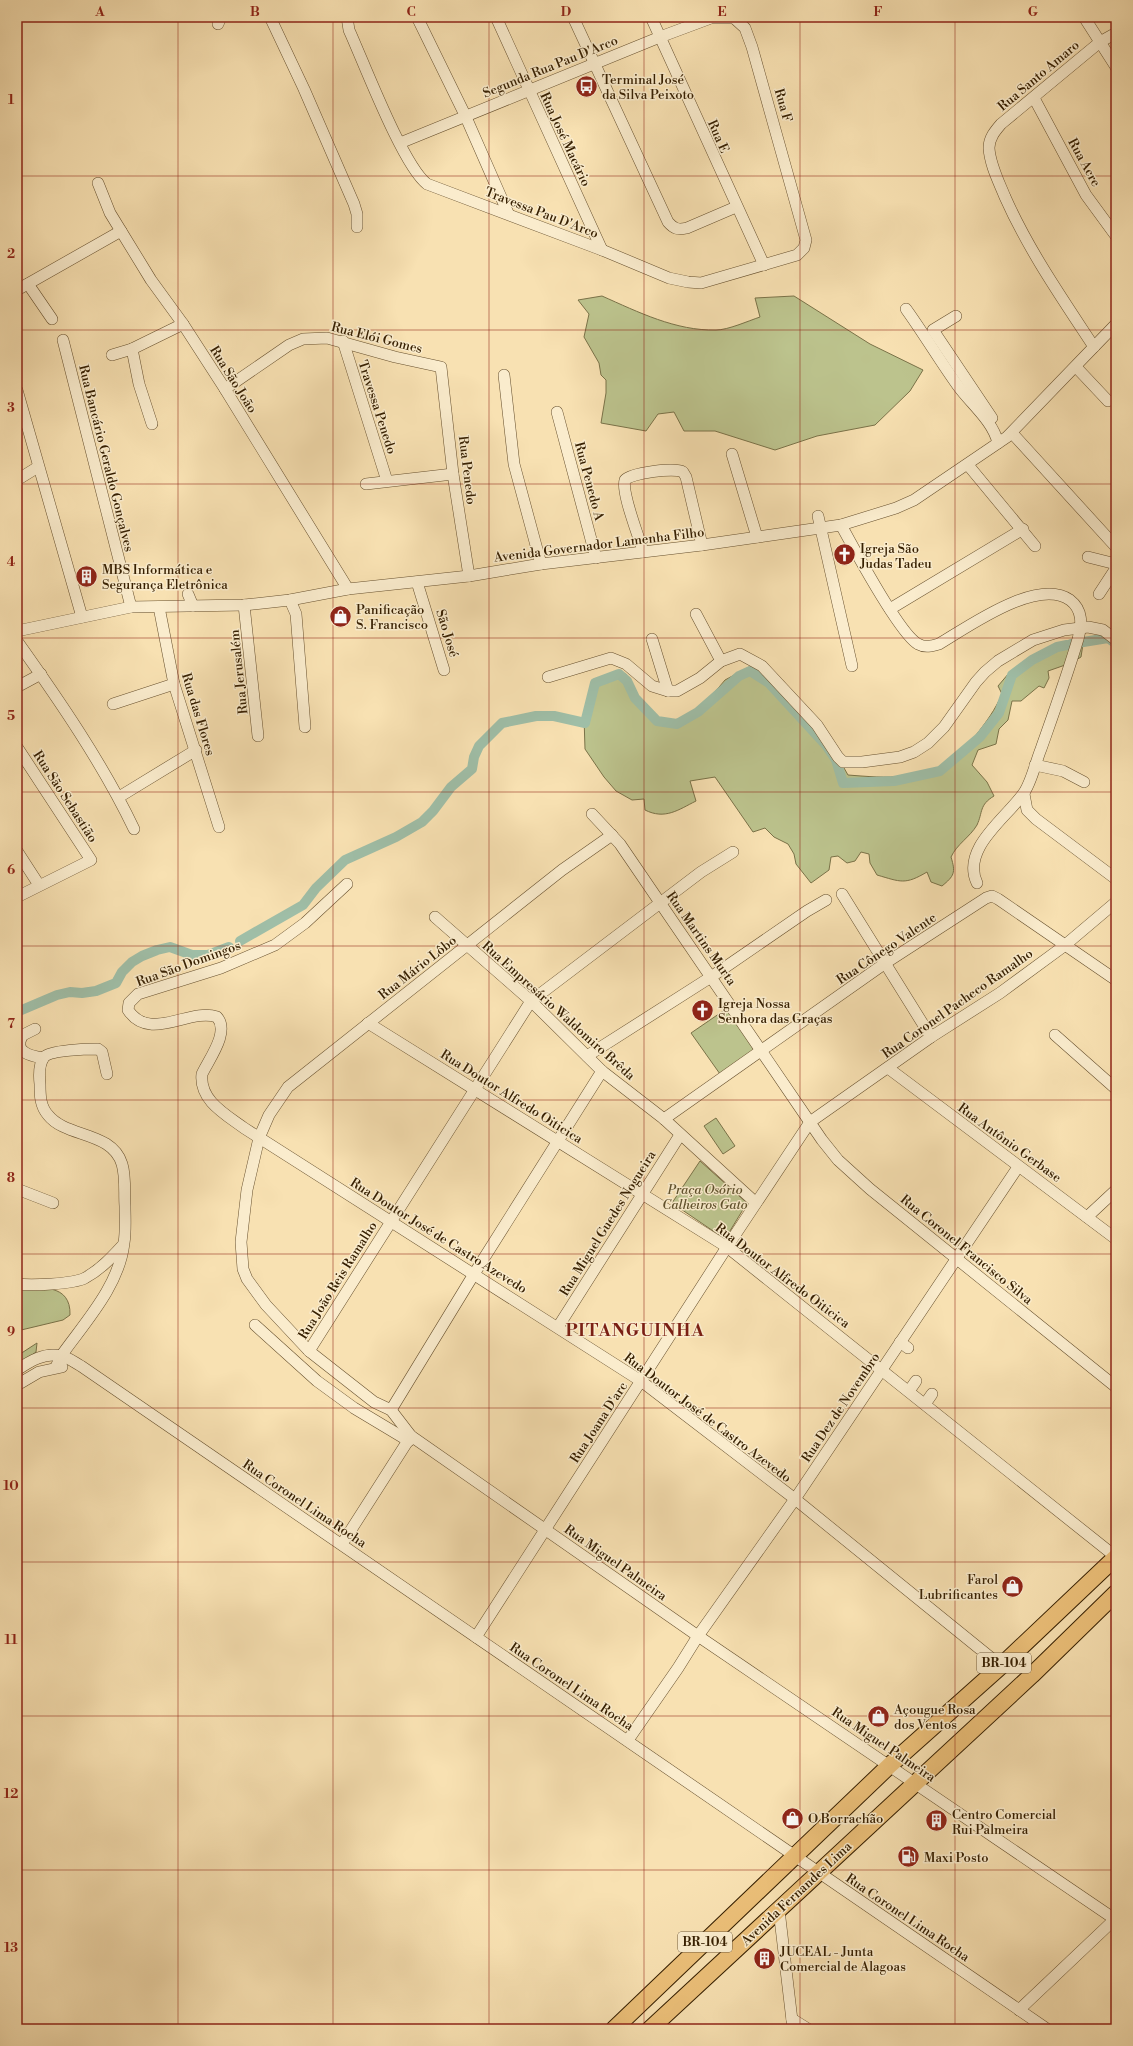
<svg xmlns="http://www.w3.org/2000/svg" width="1133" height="2046" font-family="'Libre Bodoni',serif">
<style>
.green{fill:#bcc38d;stroke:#7a7248}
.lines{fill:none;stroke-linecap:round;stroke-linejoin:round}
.canal{stroke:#9fbea7;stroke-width:10}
.minor-casing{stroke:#67502e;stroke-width:12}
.highway-casing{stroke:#372002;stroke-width:18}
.minor{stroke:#faeccd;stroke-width:11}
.highway{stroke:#ecc079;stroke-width:16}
.grid{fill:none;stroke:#8f2418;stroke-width:1;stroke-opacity:0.55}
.labels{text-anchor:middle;stroke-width:3;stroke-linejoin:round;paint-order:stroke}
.shield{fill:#faeccd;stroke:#725d3f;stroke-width:1}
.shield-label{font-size:12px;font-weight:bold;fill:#372002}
.street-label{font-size:13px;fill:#372002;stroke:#faeccd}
.poi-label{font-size:13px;fill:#372002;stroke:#faeccd;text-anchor:start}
.park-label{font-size:13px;font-style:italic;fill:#5f512c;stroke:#faeccd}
.district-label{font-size:17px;font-weight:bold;letter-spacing:1px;fill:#7a1f14;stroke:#faeccd}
.neatline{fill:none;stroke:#8f2418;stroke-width:1.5}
.grid-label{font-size:13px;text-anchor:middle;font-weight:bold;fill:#8f2418}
</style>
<rect width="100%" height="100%" fill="#f8e1b2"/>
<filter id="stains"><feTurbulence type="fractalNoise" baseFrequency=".005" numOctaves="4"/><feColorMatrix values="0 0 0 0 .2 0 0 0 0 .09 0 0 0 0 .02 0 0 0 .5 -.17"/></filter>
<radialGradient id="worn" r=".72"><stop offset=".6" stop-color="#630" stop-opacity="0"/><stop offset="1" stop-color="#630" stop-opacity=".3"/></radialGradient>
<!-- green -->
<g class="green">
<path d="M 602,296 C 638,312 676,331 716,330 C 728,330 748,321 760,317 L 755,298 L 794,296 L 870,344 L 923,370 L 910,391 L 875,425 L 817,436 L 775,450 L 715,431 L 684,431 L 674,412 L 658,414 L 646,431 L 601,423 L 606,393 L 606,380 L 601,375 L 599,363 L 584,337 L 589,314 L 578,300 Z"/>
<path d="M 1065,643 L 1083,644 L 1081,657 L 1071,663 L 1048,671 L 1049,678 L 1044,688 L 1039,686 L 1021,701 L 1012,701 L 1008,720 L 999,729 L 996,744 L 978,750 L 972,765 L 987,782 L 994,796 C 979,805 983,812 977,825 C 970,837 957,844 951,857 C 956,873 954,876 942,886 L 931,882 L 927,872 C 905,885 901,882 877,875 L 870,863 L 869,854 L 861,852 L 855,861 L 847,863 L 838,856 L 831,857 L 829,870 L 811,883 L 796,864 L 794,854 L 788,844 L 774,837 L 765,828 L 753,832 L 715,777 L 690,781 L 696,801 C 678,810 665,820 645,810 L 644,799 L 632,800 L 616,791 L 604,777 L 585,749 L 584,717 L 595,683 L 610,674 L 626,674 L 644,708 L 666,723 L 672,723 L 698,712 L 725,680 L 749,667 L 764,672 L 835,752 L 848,775 C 885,778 925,781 957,759 C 964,753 970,742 976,735 C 987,721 995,710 1002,694 L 998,686 L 1009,673 Z"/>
<polygon points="729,1007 758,1048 720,1074 691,1033"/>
<polygon points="716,1118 735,1146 723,1154 704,1126"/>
<polygon points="700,1161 747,1203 725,1239 672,1203"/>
<path d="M 17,1287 C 40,1288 71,1283 70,1315 L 63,1320 L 17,1331 Z"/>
<polygon points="37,1343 36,1352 17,1366 17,1356"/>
</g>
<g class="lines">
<!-- canal -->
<g class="canal">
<polyline points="1071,644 1108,638 1115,643"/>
<polyline points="1116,769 1116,771"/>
<polyline points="240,941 303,905 316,888 345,860 396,837 422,822 433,811 451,787 472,769 474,757 479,746 502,723 536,716 554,716 585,723 595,683 619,674 627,681 635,698 657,721 677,724 698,712 739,676 750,671 769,683 826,745 836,760 843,783 894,781 940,771 980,737 999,713 1012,675 1032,660 1057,647 1067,645"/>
<polyline points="17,1012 57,995 70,992 82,993 96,991 116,983 122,972 132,962 142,956 157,950 170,947 192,955 208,955 229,947"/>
</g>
<defs>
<g id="minor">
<polyline points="270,17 304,89 354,204 357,214 357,227"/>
<path d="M 347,17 L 349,30 C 364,63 403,166 427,184 L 602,250 L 669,278 L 688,282 L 701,283 L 797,255 L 804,248 L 806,240 L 752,47 L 745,28 L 734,18 L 711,18 L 660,37 L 400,143"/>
<polyline points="417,17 465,115 508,213"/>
<polyline points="496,17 602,250"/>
<path d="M 573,17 L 668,222 C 674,229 678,230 687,228 L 736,207"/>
<polyline points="651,17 764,265"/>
<polyline points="1084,17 1116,67"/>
<polyline points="218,24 221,17"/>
<polyline points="1034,98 1086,195 1116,236"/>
<polyline points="98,183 110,213 151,280 183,324 225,389 348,589"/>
<polyline points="28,284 52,319"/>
<polyline points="17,290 121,231"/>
<path d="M 906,309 C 924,334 940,361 958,386 C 971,404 993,421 998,443"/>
<polyline points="956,316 933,330 992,418"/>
<polyline points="63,340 131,607"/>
<polyline points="343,341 387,481"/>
<path d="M 1094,347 C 1062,298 1029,251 1005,197 C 999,182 990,165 989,148 C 989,138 995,131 1001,124 L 1100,42 L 1116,33"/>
<polyline points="132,349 139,384 152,424"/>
<polyline points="112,355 132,349 183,324"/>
<polyline points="1076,367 1108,401"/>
<polyline points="504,375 514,464 541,564"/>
<polyline points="225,389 289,345 303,339 327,338 395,357 441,367 453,474 469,576"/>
<polyline points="17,390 82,617"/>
<polyline points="557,412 596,558"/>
<polyline points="1012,433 1116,547"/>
<polyline points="732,454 757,537"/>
<polyline points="968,465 1035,546"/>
<polyline points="17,480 38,467"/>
<polyline points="366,484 453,474"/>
<polyline points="818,516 852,666"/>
<path d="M 841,525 C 853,547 900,635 918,644 C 925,648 932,646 939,644 C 968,627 1037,577 1070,600 C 1083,610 1082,624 1078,639 C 1067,676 1054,712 1041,749 C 1036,761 1031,784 1023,794 C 1005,819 961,849 977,883"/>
<path d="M 643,552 C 639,536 621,493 625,480 C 631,473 675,467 683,472 L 686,477 L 702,545"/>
<polyline points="1088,557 1116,564"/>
<polyline points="417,582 444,670"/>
<polyline points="188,594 193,606"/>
<polyline points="1099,594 1116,568"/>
<polyline points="290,600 296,614 305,727"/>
<polyline points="244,605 258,736"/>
<polyline points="159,607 174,684 219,827"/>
<polyline points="890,609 1023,529"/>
<polyline points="696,614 721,661"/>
<polyline points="17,631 131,607 244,605 290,600 348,589 469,576 541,564 702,545 841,525 896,508 914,500 1007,437 1116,324"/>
<polyline points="652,639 668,691"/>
<path d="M 17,641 C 59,700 103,764 134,829"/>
<polyline points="548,677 611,658 626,664 652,686 668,691 677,691 700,678 721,661 740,654 762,666 817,725 838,757 843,762 862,762 900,757 914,752 928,743 944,727 976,682 985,672 998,661 1033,640 1064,630 1088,627 1103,630 1116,640"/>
<polyline points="17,687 41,674"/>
<polyline points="113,704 174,684"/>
<polyline points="17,747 91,860 17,897"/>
<polyline points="1035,765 1063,771 1084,782"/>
<polyline points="1024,794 1027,810 1036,819 1116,879"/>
<polyline points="119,797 196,750"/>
<polyline points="592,814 620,844 822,1140 838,1160 870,1189 1116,1387"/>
<polyline points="612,835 562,870 288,1087 269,1115 259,1138 247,1190 241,1242 243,1269 247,1279 266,1305 309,1351 374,1402 391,1410 411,1436 698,1636 1116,1920"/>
<polyline points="17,851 39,885"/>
<path d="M 347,884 L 305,923 L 275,945 L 221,968 L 138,994 L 129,1003 L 128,1010 C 150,1043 190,1007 217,1017 C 230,1032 209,1059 202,1074 C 199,1100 225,1114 244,1128 L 641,1381 L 795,1499 L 1001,1666"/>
<polyline points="842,894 931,1037"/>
<polyline points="435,917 531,1001 602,1071 664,1119 756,1203"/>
<polyline points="368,1023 727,1247 1116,1557"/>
<path d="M 35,1029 L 23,1035 C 12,1052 31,1056 43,1058"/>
<polyline points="1055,1035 1116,1089"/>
<polyline points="587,1056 711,977 807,911 826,900"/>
<polyline points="888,1068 1116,1239"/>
<polyline points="664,1119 884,964 986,898 992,896 998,899 1116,980"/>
<polyline points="17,1189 53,1203"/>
<polyline points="1087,1217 1116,1190"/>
<path d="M 17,1284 C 31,1286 73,1284 85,1278 C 100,1270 112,1257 123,1245"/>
<polyline points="255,1325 317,1381 354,1408 409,1441"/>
<polyline points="558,1327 680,1135"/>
<polyline points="900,1342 908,1348"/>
<polyline points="309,1351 531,1001 701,872 733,852"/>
<path d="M 56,1367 L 61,1356 C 86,1321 119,1286 124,1243 C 126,1231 125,1218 125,1206 C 124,1193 126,1177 122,1164 C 112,1131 66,1138 48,1115 C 40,1106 40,1095 40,1084 C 39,1075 39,1064 44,1057 C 51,1050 87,1049 98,1049 L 102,1052 L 107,1074"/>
<path d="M 17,1370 C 30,1361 45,1352 61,1356 C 68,1357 75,1363 81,1366 L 1047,2029"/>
<polyline points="17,1385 39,1372 62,1367"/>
<polyline points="909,1391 916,1381"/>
<polyline points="925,1404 932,1394"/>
<polyline points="391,1410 474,1274 602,1071"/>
<polyline points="342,1544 411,1436"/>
<polyline points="476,1637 727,1247 810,1122 931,1037 1000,993 1064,946 1116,902"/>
<polyline points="628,1740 678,1668 698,1636 795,1499 1018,1167"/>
<polyline points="779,1910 793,2029"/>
<polyline points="1019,2010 1115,1919"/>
<polyline points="792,2019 808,2029"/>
</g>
<g id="highway">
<polyline points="614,2029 890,1765 1001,1666 1116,1557"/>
<polyline points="650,2029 1032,1675 1116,1593"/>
</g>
</defs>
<!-- minor casing -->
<use href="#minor" class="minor-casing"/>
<!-- highway casing -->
<use href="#highway" class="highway-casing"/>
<!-- minor -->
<use href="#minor" class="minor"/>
<!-- highway -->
<use href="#highway" class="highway"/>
</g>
<!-- grid -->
<path class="grid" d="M 178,17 L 178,2029M 333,17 L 333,2029M 489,17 L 489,2029M 644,17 L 644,2029M 800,17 L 800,2029M 955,17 L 955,2029M 17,176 L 1116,176M 17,330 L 1116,330M 17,484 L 1116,484M 17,638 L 1116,638M 17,792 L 1116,792M 17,946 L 1116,946M 17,1100 L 1116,1100M 17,1254 L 1116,1254M 17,1408 L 1116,1408M 17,1562 L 1116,1562M 17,1716 L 1116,1716M 17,1870 L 1116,1870"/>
<!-- icons -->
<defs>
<symbol id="bus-disc" viewBox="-11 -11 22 22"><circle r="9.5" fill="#8f2418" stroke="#faeccd"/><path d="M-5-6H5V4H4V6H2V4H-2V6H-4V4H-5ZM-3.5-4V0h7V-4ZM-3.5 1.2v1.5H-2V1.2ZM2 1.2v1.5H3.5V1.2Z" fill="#fff"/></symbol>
<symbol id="church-disc" viewBox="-11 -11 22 22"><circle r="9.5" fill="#8f2418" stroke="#faeccd"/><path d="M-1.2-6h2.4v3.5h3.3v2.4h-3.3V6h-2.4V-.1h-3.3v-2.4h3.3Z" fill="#fff"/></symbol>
<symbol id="building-disc" viewBox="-11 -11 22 22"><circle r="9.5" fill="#8f2418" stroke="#faeccd"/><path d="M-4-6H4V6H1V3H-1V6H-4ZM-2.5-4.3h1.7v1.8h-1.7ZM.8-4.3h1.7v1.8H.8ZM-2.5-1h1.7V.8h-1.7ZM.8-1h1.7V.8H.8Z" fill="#fff"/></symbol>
<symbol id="shop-disc" viewBox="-11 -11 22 22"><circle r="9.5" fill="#8f2418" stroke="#faeccd"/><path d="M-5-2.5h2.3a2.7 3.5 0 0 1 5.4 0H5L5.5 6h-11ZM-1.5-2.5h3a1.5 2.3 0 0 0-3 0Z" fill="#fff"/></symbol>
<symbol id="fuel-disc" viewBox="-11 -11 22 22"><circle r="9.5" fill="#8f2418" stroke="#faeccd"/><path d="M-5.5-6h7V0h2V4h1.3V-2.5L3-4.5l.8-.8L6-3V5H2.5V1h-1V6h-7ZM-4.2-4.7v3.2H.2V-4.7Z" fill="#fff"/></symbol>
</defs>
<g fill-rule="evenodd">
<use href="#bus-disc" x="574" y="74" width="25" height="25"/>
<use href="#church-disc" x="832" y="542" width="25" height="25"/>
<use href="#building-disc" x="74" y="564" width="25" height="25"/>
<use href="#shop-disc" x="328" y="604" width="25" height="25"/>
<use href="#church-disc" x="690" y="998" width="25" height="25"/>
<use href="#shop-disc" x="1000" y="1574" width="25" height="25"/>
<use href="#shop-disc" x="866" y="1704" width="25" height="25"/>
<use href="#shop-disc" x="780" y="1806" width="25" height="25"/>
<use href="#building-disc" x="924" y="1808" width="25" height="25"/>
<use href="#fuel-disc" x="896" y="1844" width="25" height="25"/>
<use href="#building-disc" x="752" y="1946" width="25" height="25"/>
</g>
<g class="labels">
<!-- shield labels -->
<g class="shield">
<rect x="977" y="1653" width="54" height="20" rx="3"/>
<rect x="678" y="1932" width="54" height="20" rx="3"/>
</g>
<g class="shield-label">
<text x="1004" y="1667">BR-104</text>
<text x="705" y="1946">BR-104</text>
</g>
<!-- street labels -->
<g class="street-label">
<text transform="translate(550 66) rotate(-22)" y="5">Segunda Rua Pau D'Arco</text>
<text transform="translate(1038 75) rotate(-40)" y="5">Rua Santo Amaro</text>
<text transform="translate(784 105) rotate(74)" y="5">Rua F</text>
<text transform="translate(719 136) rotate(66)" y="5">Rua E</text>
<text transform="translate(566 139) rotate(65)" y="5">Rua José Macário</text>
<text transform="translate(1085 162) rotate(61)" y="5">Rua Acre</text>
<text transform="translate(542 212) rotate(21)" y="5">Travessa Pau D'Arco</text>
<text transform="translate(377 337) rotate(14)" y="5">Rua Elói Gomes</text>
<text transform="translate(234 379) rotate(58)" y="5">Rua São João</text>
<text transform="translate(378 407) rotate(72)" y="5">Travessa Penedo</text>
<text transform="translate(107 458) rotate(76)" y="5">Rua Bancário Geraldo Gonçalves</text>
<text transform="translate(468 470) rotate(83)" y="5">Rua Penedo</text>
<text transform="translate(590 481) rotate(75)" y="5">Rua Penedo A</text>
<text transform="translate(599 544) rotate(-7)" y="5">Avenida Governador Lamenha Filho</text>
<text transform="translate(448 633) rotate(73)" y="5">São José</text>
<text transform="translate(238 672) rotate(-96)" y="5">Rua Jerusalém</text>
<text transform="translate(199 714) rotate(73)" y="5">Rua das Flores</text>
<text transform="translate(66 796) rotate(57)" y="5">Rua São Sebastião</text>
<text transform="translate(702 938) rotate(55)" y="5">Rua Martins Murta</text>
<text transform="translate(886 948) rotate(-34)" y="5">Rua Cônego Valente</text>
<text transform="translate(188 963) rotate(-20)" y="5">Rua São Domingos</text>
<text transform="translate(417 967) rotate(-38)" y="5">Rua Mário Lôbo</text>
<text transform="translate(957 1003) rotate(-35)" y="5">Rua Coronel Pacheco Ramalho</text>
<text transform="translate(559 1010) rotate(42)" y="5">Rua Empresário Waldomiro Brêda</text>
<text transform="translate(512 1096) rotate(32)" y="5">Rua Doutor Alfredo Oiticica</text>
<text transform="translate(1010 1142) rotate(36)" y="5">Rua Antônio Gerbase</text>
<text transform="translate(607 1223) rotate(-58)" y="5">Rua Miguel Guedes Nogueira</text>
<text transform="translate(439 1235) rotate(32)" y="5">Rua Doutor José de Castro Azevedo</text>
<text transform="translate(967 1249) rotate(39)" y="5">Rua Coronel Francisco Silva</text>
<text transform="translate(783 1275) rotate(37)" y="5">Rua Doutor Alfredo Oiticica</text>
<text transform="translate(337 1280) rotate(-58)" y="5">Rua João Reis Ramalho</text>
<text transform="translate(840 1407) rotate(-56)" y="5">Rua Dez de Novembro</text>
<text transform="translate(708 1417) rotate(37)" y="5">Rua Doutor José de Castro Azevedo</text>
<text transform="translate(598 1422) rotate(-57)" y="5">Rua Joana D'arc</text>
<text transform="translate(305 1503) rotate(34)" y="5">Rua Coronel Lima Rocha</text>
<text transform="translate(616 1562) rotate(35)" y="5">Rua Miguel Palmeira</text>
<text transform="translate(572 1686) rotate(34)" y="5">Rua Coronel Lima Rocha</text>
<text transform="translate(884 1744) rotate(34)" y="5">Rua Miguel Palmeira</text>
<text transform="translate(796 1893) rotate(-43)" y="5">Avenida Fernandes Lima</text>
<text transform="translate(908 1917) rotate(34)" y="5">Rua Coronel Lima Rocha</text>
</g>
<!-- poi labels -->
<g class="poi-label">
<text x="602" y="84">Terminal José<tspan x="602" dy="15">da Silva Peixoto</tspan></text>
<text x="860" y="553">Igreja São<tspan x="860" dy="15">Judas Tadeu</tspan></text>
<text x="102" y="574">MBS Informática e<tspan x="102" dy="15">Segurança Eletrônica</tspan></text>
<text x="356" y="614">Panificação<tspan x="356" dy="15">S. Francisco</tspan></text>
<text x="718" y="1008">Igreja Nossa<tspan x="718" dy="15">Senhora das Graças</tspan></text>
<text x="998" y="1584" text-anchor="end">Farol<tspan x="998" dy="15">Lubrificantes</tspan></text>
<text x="894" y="1714">Açougue Rosa<tspan x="894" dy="15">dos Ventos</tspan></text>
<text x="952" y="1819">Centro Comercial<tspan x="952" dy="15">Rui Palmeira</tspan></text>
<text x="808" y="1823">O Borrachão</text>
<text x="924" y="1862">Maxi Posto</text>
<text x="780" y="1956">JUCEAL - Junta<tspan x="780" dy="15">Comercial de Alagoas</tspan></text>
</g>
<!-- park labels -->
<g class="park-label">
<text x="705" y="1194">Praça Osório<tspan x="705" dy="15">Calheiros Gato</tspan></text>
</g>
<!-- district labels -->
<g class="district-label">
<text x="635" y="1336">PITANGUINHA</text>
</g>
</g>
<!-- margin -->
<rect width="1133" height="2046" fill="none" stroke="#f8e1b2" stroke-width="44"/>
<rect x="22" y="22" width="1089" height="2002" class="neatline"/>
<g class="grid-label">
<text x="100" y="16">A</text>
<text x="255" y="16">B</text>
<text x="411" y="16">C</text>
<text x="566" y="16">D</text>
<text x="722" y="16">E</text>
<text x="878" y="16">F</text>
<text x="1033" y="16">G</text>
<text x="11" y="104">1</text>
<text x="11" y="258">2</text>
<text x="11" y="412">3</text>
<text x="11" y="566">4</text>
<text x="11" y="720">5</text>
<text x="11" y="874">6</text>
<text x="11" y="1028">7</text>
<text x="11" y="1182">8</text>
<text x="11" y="1336">9</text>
<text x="11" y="1490">10</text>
<text x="11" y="1644">11</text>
<text x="11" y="1798">12</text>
<text x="11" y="1952">13</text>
</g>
<rect width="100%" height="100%" filter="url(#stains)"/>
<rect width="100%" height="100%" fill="url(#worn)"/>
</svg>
